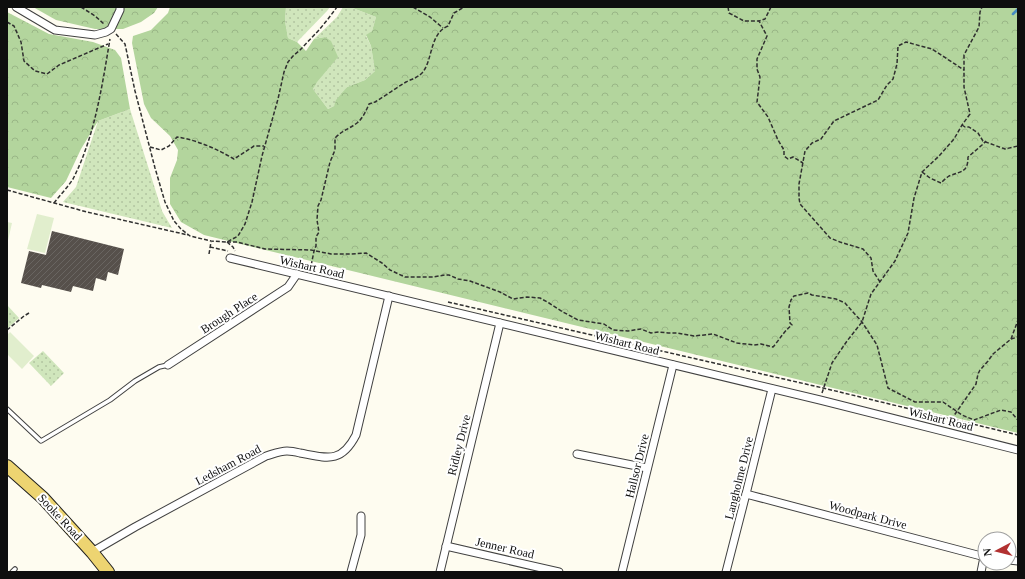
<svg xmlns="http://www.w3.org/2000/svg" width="1025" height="579" font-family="Georgia,serif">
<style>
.grass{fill:url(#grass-dots)}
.forest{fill:url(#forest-crowns)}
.pitch{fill:#e1eecd}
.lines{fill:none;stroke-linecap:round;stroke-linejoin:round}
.stream{stroke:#468bc2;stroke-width:2.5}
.building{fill:url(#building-hatch)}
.lane-casing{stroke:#414141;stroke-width:5.5}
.street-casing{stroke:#414141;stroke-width:9}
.primary-casing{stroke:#1f1f1f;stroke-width:14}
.path{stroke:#303030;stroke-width:1.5;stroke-dasharray:4 2;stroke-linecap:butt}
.lane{stroke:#fff;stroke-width:3.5}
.street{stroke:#fff;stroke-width:7}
.primary{stroke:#edd471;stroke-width:12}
.labels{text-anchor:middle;stroke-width:4;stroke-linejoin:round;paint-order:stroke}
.street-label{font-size:12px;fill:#0e0e0e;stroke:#fff}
</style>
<defs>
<pattern id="grass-dots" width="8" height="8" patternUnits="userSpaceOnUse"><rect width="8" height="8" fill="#d0e6bc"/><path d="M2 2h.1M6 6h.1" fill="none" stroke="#b1c4a0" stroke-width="1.8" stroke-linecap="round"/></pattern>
<pattern id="forest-crowns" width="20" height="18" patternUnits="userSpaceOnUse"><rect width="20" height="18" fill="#b3d59d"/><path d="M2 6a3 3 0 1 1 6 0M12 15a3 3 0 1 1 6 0" fill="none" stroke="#99b686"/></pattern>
<pattern id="building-hatch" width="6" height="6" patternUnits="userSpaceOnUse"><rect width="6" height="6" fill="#56504b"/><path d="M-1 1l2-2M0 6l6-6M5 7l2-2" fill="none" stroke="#696561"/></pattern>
</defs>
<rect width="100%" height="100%" fill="#fefcf0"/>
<!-- grass -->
<g class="grass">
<polygon points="286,7 330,7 327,11 297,42 288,38 285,21"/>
<polygon points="343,7 350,7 376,17 372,31 366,36 371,46 375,71 365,80 347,87 334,106 328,109 313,89 316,82 336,58 325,37 314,39 337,17"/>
<polygon points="130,109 162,211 172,228 63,202 76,187 98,121"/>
<polygon points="7,305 19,318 7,329"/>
<polygon points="43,351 64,373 51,386 29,363"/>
</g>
<!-- forest -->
<g class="forest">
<polygon points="33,7 158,7 154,13 141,22 123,29 95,29 56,20"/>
<polygon points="170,7 286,7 285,21 288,38 297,42 306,51 314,39 325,37 331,41 338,57 317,82 313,89 328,109 334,106 336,100 347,87 365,80 375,71 371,46 366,35 372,31 376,17 350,7 1018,7 1018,433 204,235 181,222 170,204 170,178 177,160 178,150 170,136 151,118 144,104 132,43 133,36 151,30 168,13"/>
<polygon points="7,12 49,34 93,42 115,50 121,58 130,109 98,121 81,149 66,181 51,198 7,187"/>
</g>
<!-- pitch -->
<g class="pitch">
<polygon points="37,214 54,218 45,253 27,249"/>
<polygon points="7,222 12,223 7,245"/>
<polygon points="10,332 34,356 22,369 7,354 7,335"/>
</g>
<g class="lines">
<!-- stream -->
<polyline class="stream" points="1013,14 1018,9"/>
</g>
<!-- building -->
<polygon class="building" points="52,231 124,249 118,275 108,272 106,281 96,278 93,291 73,286 71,292 42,285 41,288 21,283 29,251 46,255"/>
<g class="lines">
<defs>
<g id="lane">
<polyline points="7,409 41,441 110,400 135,381 159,367 168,365"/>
<polyline points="12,572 15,569"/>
</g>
<g id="street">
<polyline points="16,7 55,30 95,35 106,32 111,29 120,10 120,7"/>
<polyline points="230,258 820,400 1018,450"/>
<polyline points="168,365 288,287 297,274"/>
<polyline points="577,454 647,468"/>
<polyline points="746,494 985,557"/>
<polyline points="446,546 559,572"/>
<path d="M 92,552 L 135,527 L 266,456 C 273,454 280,451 287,451 C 291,451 296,452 300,453 C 327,458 341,464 356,435 L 389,296"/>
<polyline points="1009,560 1018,561"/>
<polyline points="351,572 361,535 361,516"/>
<polyline points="440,572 500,323"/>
<polyline points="622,572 673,365"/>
<polyline points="726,572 746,494 772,389"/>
<polyline points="981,572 984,557"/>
</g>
<polyline id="primary" points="7,466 43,498 92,552 108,572"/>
</defs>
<!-- lane casing -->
<use href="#lane" class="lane-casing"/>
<!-- street casing -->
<use href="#street" class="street-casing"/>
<!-- primary casing -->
<use href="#primary" class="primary-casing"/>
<!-- path -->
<g class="path">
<polyline points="81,7 95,16 104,24"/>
<polyline points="413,7 430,17 443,28"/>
<polyline points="728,7 729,13 744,21 759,21"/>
<polyline points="771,7 765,19 759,21 767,36 757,59 757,69 760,77 757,102 768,117 778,140 784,150 784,156 788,159 793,157 803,163"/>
<polyline points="7,22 14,26 21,42 24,61 35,71 47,74 59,65 108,44"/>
<polyline points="116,34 125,44 135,91 155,168 165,202 174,221 181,229 190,236 211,241 227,242 238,236 245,224 252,202 262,156 278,99 284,72 288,62 293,56 300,50 319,30 328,19 337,7"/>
<polyline points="962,125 965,127 969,127 978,133 983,141 1005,149 1018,146"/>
<path d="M 150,147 L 161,150 L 169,146 L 177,137 C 197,140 217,149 234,159 L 254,146 L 264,146"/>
<path d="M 922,172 L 930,178 L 941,183 C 943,181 946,178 949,176 C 961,171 968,173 968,157 L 982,145 L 986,141"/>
<polyline points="7,190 87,212 188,235"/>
<path d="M 54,203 C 60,195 68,187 73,179 C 95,136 102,86 110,39"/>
<path d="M 227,242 L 237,242 L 265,249 L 311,250 L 331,254 L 351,254 L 366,253 L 382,263 L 390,270 L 405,277 L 433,277 L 445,275 L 449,275 L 458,279 L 470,281 L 500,292 L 513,299 L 527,297 L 540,298 L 549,303 L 563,312 L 578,320 L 604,324 L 613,330 L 628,331 L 641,329 L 651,333 L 659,332 L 668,333 L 677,333 L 694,336 L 713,334 L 737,343 L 754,345 L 761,344 L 773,347 C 780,339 784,331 792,325 L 790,323 L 789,307 L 791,300 L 794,296 L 808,293 L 812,295 L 836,299 L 845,303 L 862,322 L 877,345 L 888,388 L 915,402 L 943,402 L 962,415 L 974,420 L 1001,410 L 1011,412 L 1018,420"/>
<polyline points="227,242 233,247 235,251"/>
<polyline points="210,247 228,251"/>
<polyline points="209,254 211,242"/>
<path d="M 310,271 L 314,251 L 316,246 L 316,237 L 319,232 L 317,220 L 318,206 L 321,200 L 330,162 L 335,150 L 335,138 C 343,130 349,129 357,123 C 363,118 366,111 369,104 L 375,102 C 385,96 396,88 406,82 C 412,79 417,78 422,73 C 433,61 429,34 448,26 L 454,13 L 464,7"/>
<polyline points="880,282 873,271 871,258 863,249 840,242 830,238 800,204 799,198 799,184 805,151 812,143 821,139 834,121 878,100 887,85 893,79 897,64 898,46 906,42 932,49 964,70"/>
<polyline points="448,302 823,388 1018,435"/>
<polyline points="7,330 24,316 29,313"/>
<polyline points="1011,339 1018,337"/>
<polyline points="822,393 832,363 847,341 862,322 871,294 895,261 908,233 914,198 922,172 939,156 954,139 962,125 970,114 964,87 964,55 979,27 980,12 982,7"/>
<polyline points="949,425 953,417 976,384 978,374 980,370 988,361 993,354 1011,339 1018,320"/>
</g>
<!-- lane -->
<use href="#lane" class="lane"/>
<!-- street -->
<use href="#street" class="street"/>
<!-- primary -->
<use href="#primary" class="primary"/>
</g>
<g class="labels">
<!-- street labels -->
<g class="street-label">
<text transform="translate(312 267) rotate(13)" y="4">Wishart Road</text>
<text transform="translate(229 313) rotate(-33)" y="4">Brough Place</text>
<text transform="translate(627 343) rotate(14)" y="4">Wishart Road</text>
<text transform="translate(941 419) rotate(14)" y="4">Wishart Road</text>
<text transform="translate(459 445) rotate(-76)" y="4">Ridley Drive</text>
<text transform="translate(228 465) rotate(-28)" y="4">Ledsham Road</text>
<text transform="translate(637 466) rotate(-76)" y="4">Hallsor Drive</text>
<text transform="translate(739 478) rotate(-76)" y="4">Langholme Drive</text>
<text transform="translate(868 515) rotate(15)" y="4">Woodpark Drive</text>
<text transform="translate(60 517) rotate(47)" y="4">Sooke Road</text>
<text transform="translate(505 548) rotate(13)" y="4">Jenner Road</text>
</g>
</g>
<!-- border -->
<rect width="1025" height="579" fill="none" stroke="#0e0e0e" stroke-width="16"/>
<!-- north arrow -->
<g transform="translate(997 551) rotate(263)"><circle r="19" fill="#ffffff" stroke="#9f9f9f"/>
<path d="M0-3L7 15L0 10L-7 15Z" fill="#b23131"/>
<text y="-6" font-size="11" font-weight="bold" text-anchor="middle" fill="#0e0e0e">N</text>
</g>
</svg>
